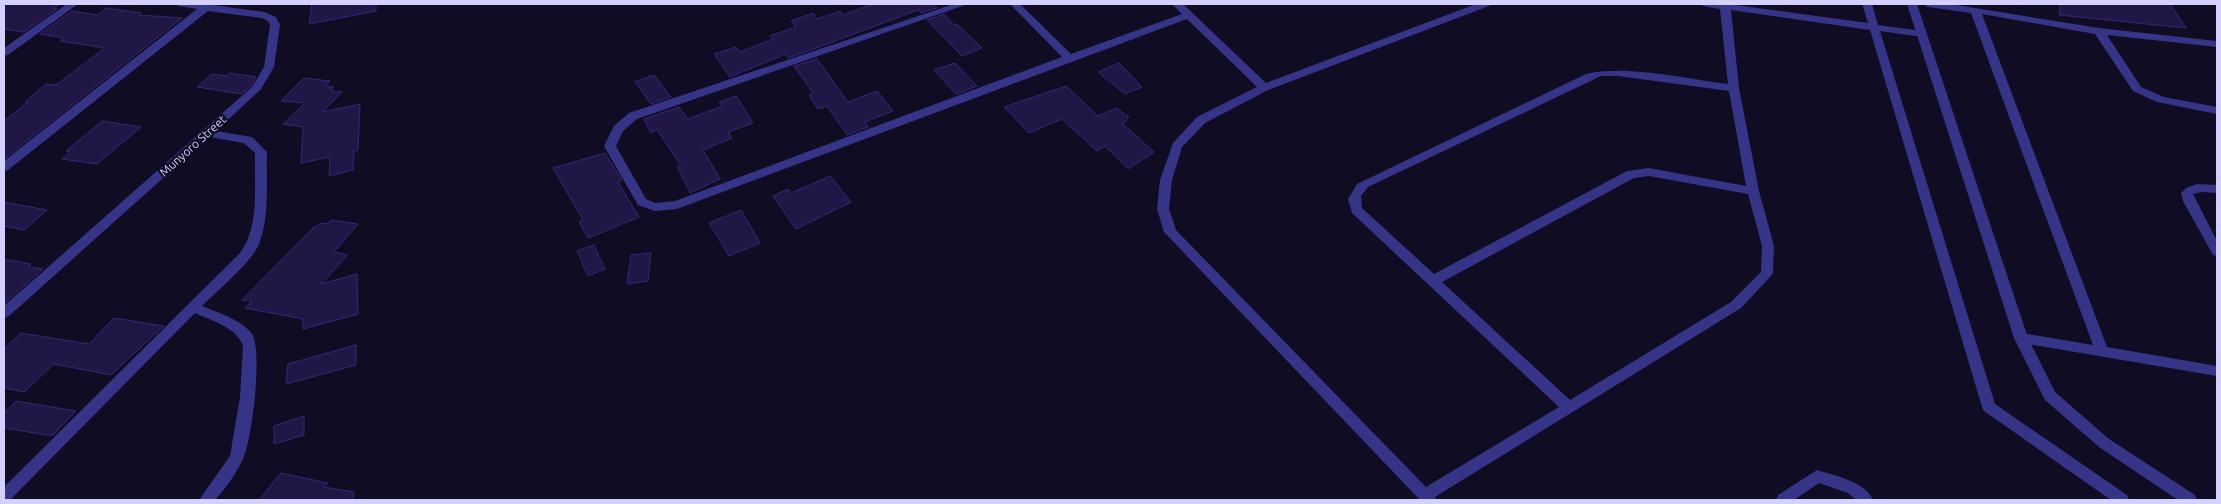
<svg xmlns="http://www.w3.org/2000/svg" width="2221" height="504" font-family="Ubuntu,sans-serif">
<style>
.building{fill:#201747;stroke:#352774}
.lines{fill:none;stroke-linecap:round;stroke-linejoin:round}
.minor{fill:#353487;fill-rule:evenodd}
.tertiary{fill:#353487;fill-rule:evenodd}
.labels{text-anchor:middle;stroke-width:4.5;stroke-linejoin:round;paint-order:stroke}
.street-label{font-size:12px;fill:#d4d0ff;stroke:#100c24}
</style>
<rect width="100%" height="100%" fill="#100c24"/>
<!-- building -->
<g class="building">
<polygon points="4,4 60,4 53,9 57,9 24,32 4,29"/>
<polygon points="312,4 376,4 376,11 309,24"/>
<polygon points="873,4 934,4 937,8 921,13 918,10 811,50 788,58 786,54 730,77 714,54 736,47 740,52 773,39 770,36 796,27 791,21 813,13 817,19 840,11 843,15"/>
<polygon points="2060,4 2170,4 2186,28 2059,15"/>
<polygon points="106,8 141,13 139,15 182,18 4,159 4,121 27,103 25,102 46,84 56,85 105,48 60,41 64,38 40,34 72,11 98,15"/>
<polygon points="944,14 954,25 957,24 982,48 962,56 927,20"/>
<polygon points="817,59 848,102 877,91 893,111 865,122 868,127 847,135 827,106 818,109 809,95 813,93 794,66"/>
<polygon points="955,63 977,86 956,94 934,70"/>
<polygon points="1119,63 1142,87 1125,94 1098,72"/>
<polygon points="230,73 256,77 251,86 242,94 197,87 212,74 227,76"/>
<polygon points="654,75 671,97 651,104 635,82"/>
<polygon points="304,78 330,81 326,86 334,87 331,91 342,92 322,112 360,104 358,150 354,151 353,170 329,176 330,157 301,163 303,127 283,124 305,103 281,101"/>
<polygon points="1066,86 1098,116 1116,108 1129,117 1123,124 1154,152 1128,169 1105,146 1097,151 1062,119 1029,133 1004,107"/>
<polygon points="736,96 753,123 728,132 732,138 703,150 720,179 690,193 677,166 681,165 657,130 651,133 644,119 679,107 688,119 722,106 719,102"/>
<polygon points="102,121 141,127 97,164 62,159 70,152 66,151"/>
<polygon points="605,153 622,180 618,182 639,217 588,238 579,222 583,220 553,168"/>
<polygon points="830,176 851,202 796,229 773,196 788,189 791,193"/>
<polygon points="4,202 47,210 24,230 4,226"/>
<polygon points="741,210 760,243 729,256 709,223"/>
<polygon points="331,220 358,224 334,252 348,255 321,284 357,274 358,314 303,329 303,319 245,308 252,301 242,300 314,227 316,227 320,223 327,224"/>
<polygon points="594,245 605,269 588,276 577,251"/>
<polygon points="651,253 648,281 627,284 631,255"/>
<polygon points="4,259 31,264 28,267 43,269 4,304"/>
<polygon points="114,318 164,326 111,375 54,364 24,392 4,388 4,349 21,333 89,344"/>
<polygon points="356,345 356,365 286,384 288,364"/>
<polygon points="16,401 76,411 52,436 4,428 4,413"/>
<polygon points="304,416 304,435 274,444 274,426"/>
<polygon points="281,473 328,483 324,487 354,492 353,500 259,500"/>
</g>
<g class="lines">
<!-- minor -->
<g class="minor">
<polygon points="67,4 78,4 8,55 4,56 4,48"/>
<path d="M 177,4 L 206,4 L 264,12 L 276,17 L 280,25 L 274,67 L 261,89 L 216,131 L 252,137 L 267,152 C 266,181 270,216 259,244 C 252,262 217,291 202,306 C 218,313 241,319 252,334 C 263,350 252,440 243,459 C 236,474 226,488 215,500 L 199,500 L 230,456 L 240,397 L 243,347 C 239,328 210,320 195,313 L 10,500 L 4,500 L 4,487 L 240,253 C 260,226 254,185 255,153 L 244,143 L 209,137 L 9,316 L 4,318 L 4,306 L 252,87 L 264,67 L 270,25 L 268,21 L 262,18 L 208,11 L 8,170 L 4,171 L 4,161 L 197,9 L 178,6 Z"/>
<path d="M 954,4 L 968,4 L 637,119 L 623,131 L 616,146 L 646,199 L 655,203 L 675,201 L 1062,57 L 1010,4 L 1020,4 L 1071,54 L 1182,14 L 1172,4 L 1183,4 L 1266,83 L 1476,4 L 1490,4 L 1489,6 L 1268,90 L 1205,123 L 1182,147 L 1172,180 L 1169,209 L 1176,230 L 1426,487 L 1559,407 L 1352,213 L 1348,199 L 1357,184 L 1586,74 C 1623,64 1689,79 1728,84 L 1720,9 L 1703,6 L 1702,4 L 1728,4 L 1868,23 L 1862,4 L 1872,4 L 1878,25 L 1922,31 L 1927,34 L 1922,37 L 1880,31 L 1995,404 L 2127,495 L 2129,500 L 2111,500 L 1984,411 L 1982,407 L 1870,30 L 1731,10 L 1739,88 L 1759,191 L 1774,246 L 1773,273 L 1771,276 L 1741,308 L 1435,497 L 1436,500 L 1420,500 L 1164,232 L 1157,209 L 1160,180 L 1173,143 L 1197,117 L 1257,87 L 1187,19 L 677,209 L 655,211 L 638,205 L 604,146 L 614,126 L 629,113 ZM 1601,76 L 1618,76 L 1729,91 L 1746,186 L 1649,168 L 1627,171 L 1434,274 L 1362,208 L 1361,196 L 1368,187 ZM 1649,176 L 1748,194 L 1762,246 L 1761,272 L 1731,302 L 1570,400 L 1442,282 L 1634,178 Z"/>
<polygon points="1923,4 1950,4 2099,28 2217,41 2217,47 2107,35 2141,87 2164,97 2217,107 2217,114 2157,102 2133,91 2095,34 1982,14 2107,347 2217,366 2217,376 2016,342 2014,338 2016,334 2021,333 2093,345 1971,13 1928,7"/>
<polygon points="2197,184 2217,185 2217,193 2201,192 2193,194 2217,241 2217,256 2213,255 2183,201 2181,193 2186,188"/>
<path d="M 1817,470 C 1835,476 1865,481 1873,500 L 1856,500 L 1848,493 L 1819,483 L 1794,500 L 1776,500 L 1778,495 Z"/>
</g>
<!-- tertiary -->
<polygon class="tertiary" points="1907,4 1917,4 2028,338 2055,392 2109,439 2195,495 2197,500 2178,500 2099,447 2045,400 2014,338"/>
</g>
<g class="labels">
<!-- street labels -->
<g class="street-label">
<text transform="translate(193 146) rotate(-42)" y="4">Munyoro Street</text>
</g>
</g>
<!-- border -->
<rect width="2221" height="504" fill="none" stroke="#d4d0ff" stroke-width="10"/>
</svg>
